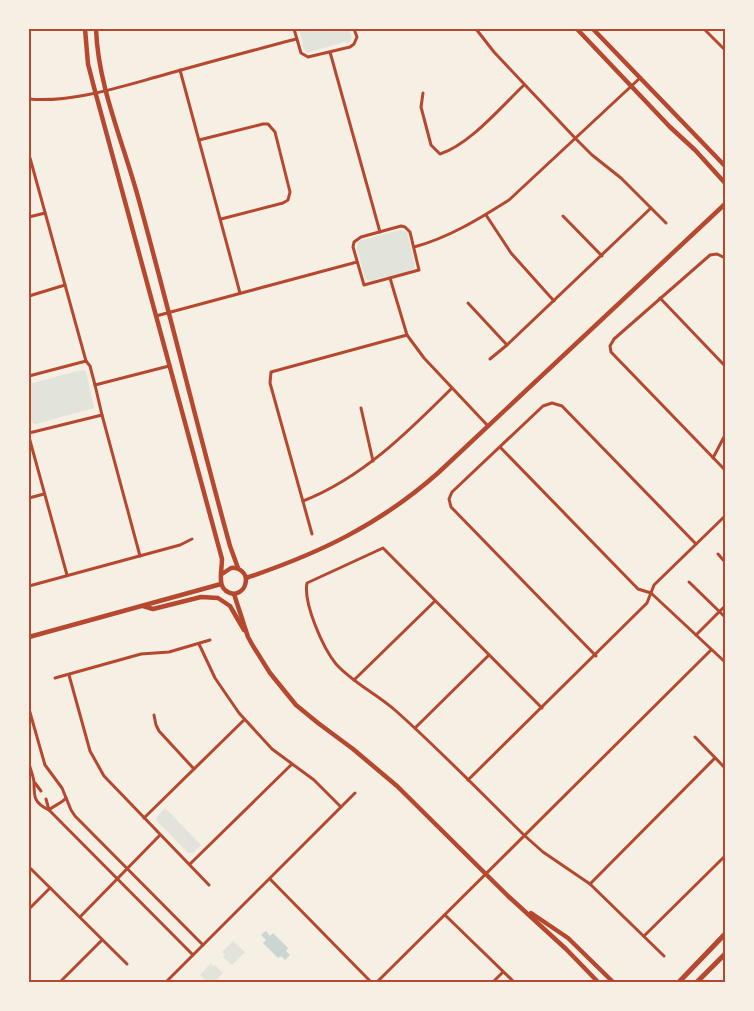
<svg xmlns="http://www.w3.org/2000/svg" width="754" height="1011" font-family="'DejaVu Sans',sans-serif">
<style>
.green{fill:#e2e4dc}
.water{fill:#c9d6d2}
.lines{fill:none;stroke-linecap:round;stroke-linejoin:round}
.minor{stroke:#b5482f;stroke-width:3}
.tertiary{stroke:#b5482f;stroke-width:4.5}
.secondary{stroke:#b5482f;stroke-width:5}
.neatline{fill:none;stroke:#b5482f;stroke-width:2}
</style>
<rect width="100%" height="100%" fill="#f6efe4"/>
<!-- green -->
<g class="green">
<polygon points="299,29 349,29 352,38 349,43 344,42 307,53 302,46 303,44"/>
<polygon points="399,230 403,230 407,233 415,264 414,268 408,272 376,279 374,281 370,281 365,279 359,255 356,248 359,241"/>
<polygon points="81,370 86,371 94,408 36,424 32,423 29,411 29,384"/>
<polygon points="165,808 201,845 193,853 188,853 156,820 157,817"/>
<polygon points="233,941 245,952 232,965 223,957 225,955 222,952"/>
<polygon points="211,963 213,966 215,965 223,973 214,982 207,982 200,975"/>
</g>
<!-- water -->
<polygon class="water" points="266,931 270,936 273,933 288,948 286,951 290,955 285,960 281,956 278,958 263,943 266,940 261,935"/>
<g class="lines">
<!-- minor -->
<g class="minor">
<polyline points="294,29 301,53 308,57 350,47 354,44 357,37 354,29"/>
<polyline points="476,29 494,52 576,139 592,155 621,178 666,223"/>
<polyline points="704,29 725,50"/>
<polyline points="330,52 380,232"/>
<polyline points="180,70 240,293"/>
<path d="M 423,93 L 421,107 L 431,145 L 440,154 C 470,144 501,107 524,85"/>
<path d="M 29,99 C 70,103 120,87 160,76 C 205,63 251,51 296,39"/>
<polyline points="199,140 263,124 268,124 275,132 290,192 288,200 283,203 221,219"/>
<polyline points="30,158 86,361"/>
<polyline points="486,215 511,253 554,301"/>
<polyline points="563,216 602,256"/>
<polyline points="29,217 45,213"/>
<polygon points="401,226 405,227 410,232 419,270 364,285 353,247 354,242 361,237"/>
<path d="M 414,247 C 448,238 479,219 509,200 L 640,78"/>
<polyline points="725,258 717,254 710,255 614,339 610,346 611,352 725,470"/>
<polyline points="390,278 407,335 424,358 488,426"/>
<polyline points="29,296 65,285"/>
<polyline points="660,298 725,366"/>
<polyline points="468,303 507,345"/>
<polyline points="156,316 357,262"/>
<polyline points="490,359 507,345 651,208"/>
<polyline points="29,376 86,361 90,366 95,385 169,366"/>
<polyline points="361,408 373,461"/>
<polyline points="102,415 140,556"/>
<polyline points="29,433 102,415 95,385"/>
<polyline points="29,437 67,575"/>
<polyline points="500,447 638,589 651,593 725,662"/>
<polyline points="713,458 725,435"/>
<polyline points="29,498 44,494"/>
<path d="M 303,501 C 362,478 408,432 452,388"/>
<polyline points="312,534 270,383 271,372 407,335"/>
<polyline points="718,554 725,562"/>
<polyline points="689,582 725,617"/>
<polyline points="29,586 180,545 192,539"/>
<polyline points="696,635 725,606"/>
<polyline points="199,644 215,678 239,713 272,749 314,780 341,807"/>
<polyline points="596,656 451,507 449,499 452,492 543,406 552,403 562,406 696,544"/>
<polyline points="69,675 90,751 104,776 209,885"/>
<polyline points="55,678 141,654 169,652 210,640"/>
<polyline points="354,680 435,601"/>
<path d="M 542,708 L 383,548 L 307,583 C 303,603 323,648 336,664 C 353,683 377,694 396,711 C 441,751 482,794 525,836 L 543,852 L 590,884 L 664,956"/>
<polyline points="29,709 45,765 62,788 71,810 75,816 203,945"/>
<polyline points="154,715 156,725 159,731 194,769"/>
<polyline points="415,728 489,655"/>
<polyline points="695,737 725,768"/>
<path d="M 29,763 C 30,769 34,777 34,783 C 34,797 34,803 49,810 C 54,805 61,804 66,798"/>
<polyline points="468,780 647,603 654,585 725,516"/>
<polyline points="35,783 41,791"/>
<polyline points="46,799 49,810 193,955"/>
<polyline points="144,818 244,720"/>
<polyline points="190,864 292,764"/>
<polyline points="29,867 127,964"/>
<polyline points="270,879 371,982"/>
<polyline points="590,884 715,758"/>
<polyline points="29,909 50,888"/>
<polyline points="445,915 514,982"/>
<polyline points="80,917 160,835"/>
<polyline points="644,936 725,856"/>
<polyline points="60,982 102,940"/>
<polyline points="166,982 355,793"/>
<polyline points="377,982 711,650"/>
<polyline points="493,982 503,972"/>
</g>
<!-- tertiary -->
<g class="tertiary">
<path d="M 85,29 L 88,64 L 95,91 L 222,559 C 222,573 215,591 234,594 C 243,592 246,587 246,578 C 244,571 238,567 231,568 L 222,574"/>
<path d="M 96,29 C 98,86 123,142 138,197 C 170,313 198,430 230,546 L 238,568"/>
<polyline points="577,29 670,127 695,150 725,183"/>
<polyline points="593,29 725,166"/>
<path d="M 246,578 C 320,553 379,525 438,473 L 725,204"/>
<polyline points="234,594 248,637 253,646 270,673 296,705 318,723 353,749 397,786 508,896 566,949 598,982"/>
<polyline points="143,606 153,609 201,597 218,598 230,606 244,630"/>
<polyline points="29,637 221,584"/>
<polyline points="531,913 568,938 613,982"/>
</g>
<!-- secondary -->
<g class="secondary">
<polyline points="679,982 725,934"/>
<polyline points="697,982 725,954"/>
</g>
</g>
<!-- border -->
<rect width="754" height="1011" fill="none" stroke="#f6efe4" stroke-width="60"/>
<rect x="30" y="30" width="694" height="951" class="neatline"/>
</svg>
